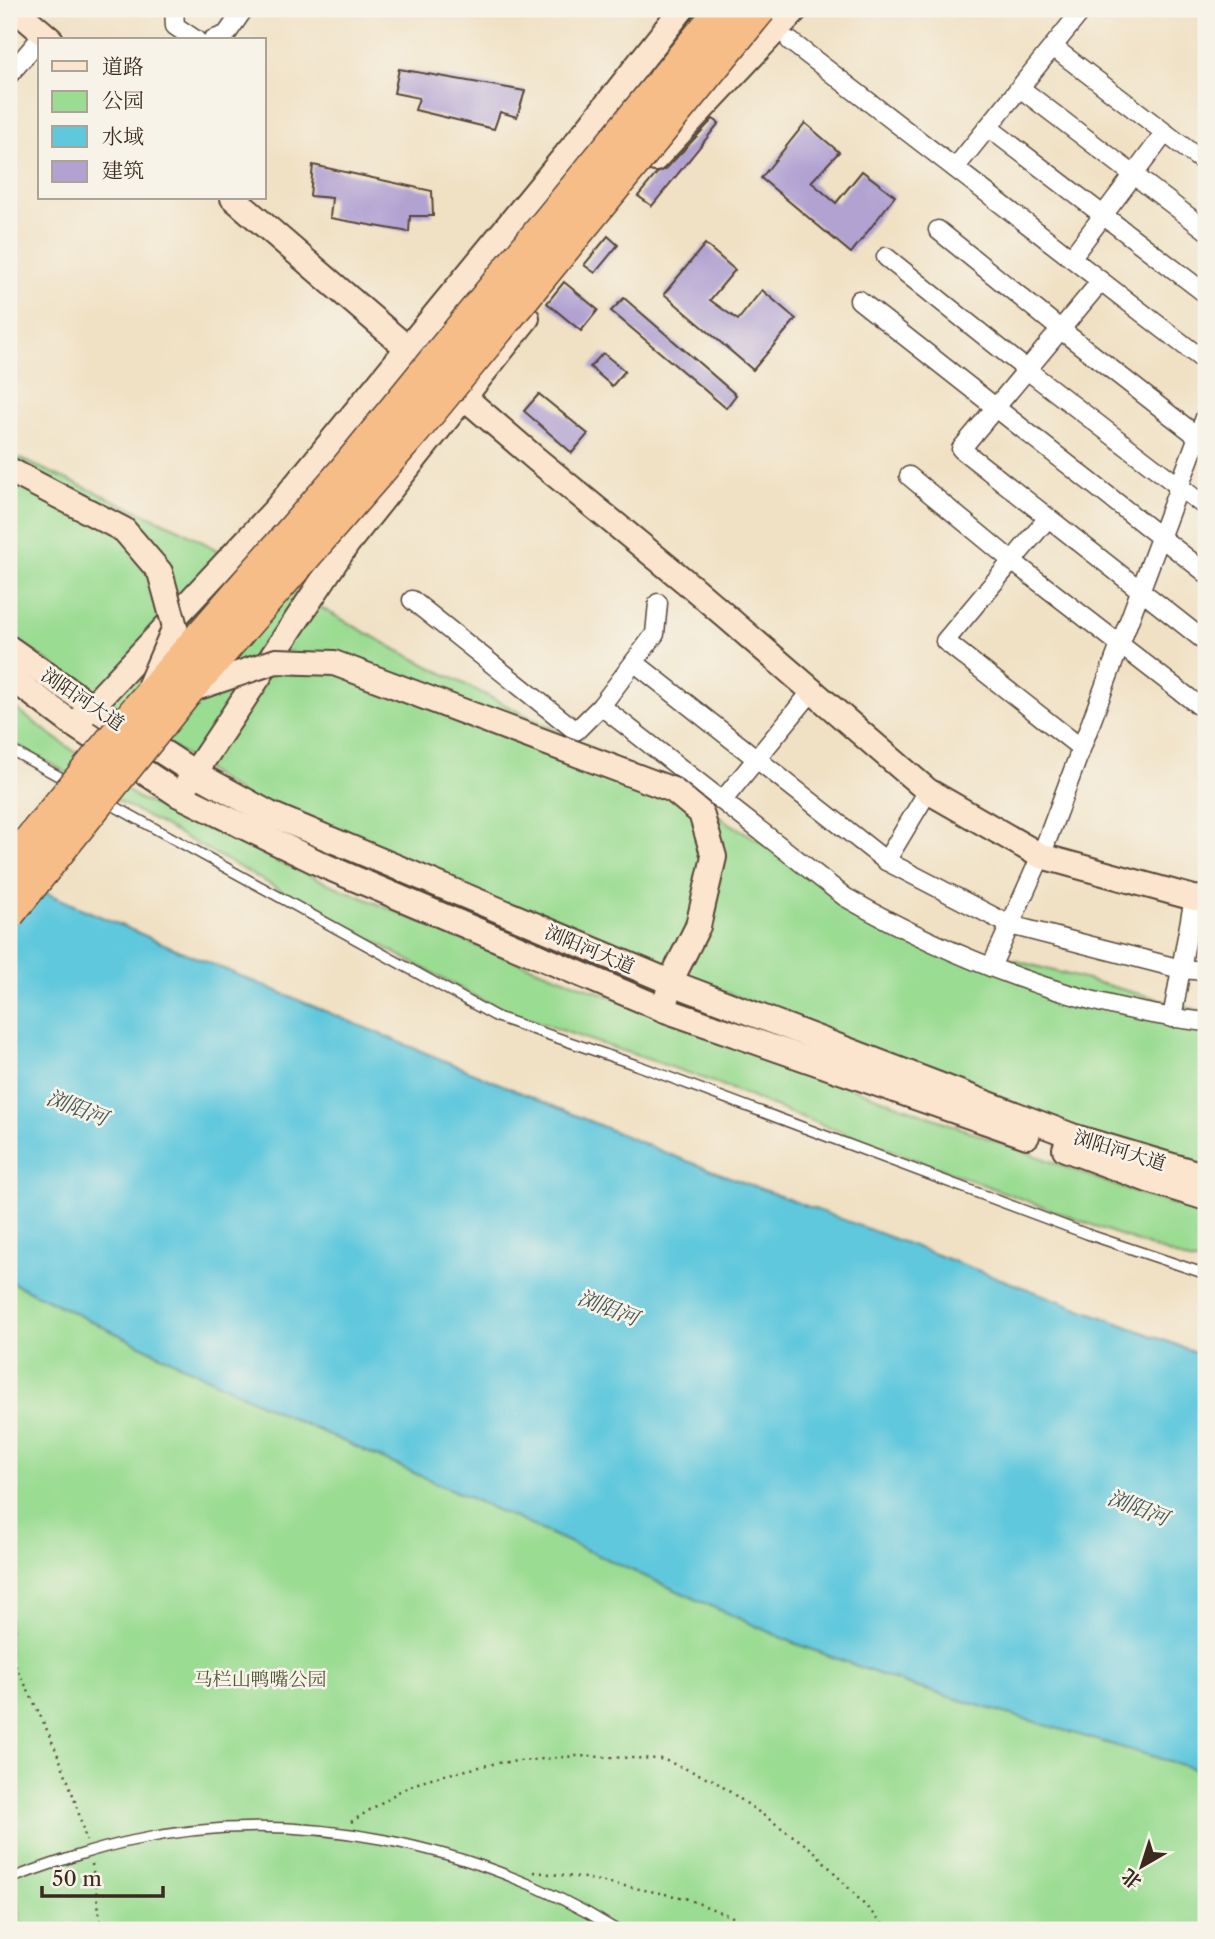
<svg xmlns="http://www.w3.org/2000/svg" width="1215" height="1939" font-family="'Libre Caslon Text','Noto Serif SC',serif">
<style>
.green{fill:#9bdc93;stroke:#6b8358;stroke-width:2}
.water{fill:#60c8dd;stroke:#4e797e;stroke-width:2}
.building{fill:#b1a2d2}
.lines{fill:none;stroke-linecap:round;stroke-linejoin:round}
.lane-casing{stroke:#564537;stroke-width:12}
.street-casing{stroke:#564537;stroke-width:21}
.secondary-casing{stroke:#564537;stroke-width:28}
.path{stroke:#564537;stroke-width:2.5;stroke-dasharray:2 5;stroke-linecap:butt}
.lane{stroke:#fff;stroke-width:9}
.street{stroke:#fff;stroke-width:18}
.secondary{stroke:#fce5cf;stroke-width:24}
.secondary-bridge-casing{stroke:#564537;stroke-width:28;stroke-linecap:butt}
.highway-bridge-casing{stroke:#564537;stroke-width:35;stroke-linecap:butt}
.secondary-bridge{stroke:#fce5cf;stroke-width:24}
.highway-bridge{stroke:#f7bd88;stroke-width:32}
.labels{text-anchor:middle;stroke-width:5;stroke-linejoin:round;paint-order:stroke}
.street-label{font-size:19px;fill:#3b2a1e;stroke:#f7f3e8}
.park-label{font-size:19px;fill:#53563b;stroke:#f7f3e8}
.water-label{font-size:21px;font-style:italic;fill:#465957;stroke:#f7f3e8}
</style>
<rect width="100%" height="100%" fill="#f7f3e8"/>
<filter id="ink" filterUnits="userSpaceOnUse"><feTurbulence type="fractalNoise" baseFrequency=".0143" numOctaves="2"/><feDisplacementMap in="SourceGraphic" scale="14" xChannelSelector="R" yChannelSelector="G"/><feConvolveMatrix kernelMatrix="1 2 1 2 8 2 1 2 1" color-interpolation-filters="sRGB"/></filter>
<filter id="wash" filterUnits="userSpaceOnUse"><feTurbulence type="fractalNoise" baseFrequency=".00686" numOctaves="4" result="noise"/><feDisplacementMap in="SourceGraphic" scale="28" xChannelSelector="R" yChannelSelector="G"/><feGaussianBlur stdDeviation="1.57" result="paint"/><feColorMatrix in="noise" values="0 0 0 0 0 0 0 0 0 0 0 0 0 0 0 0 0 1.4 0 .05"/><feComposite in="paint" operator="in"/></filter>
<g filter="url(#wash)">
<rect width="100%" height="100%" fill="#f0e1c4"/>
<!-- green -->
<g class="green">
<polygon points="9,454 179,529 401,652 673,790 917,934 1206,1012 1206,1170 1149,1158 270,814 9,635"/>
<path d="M 9,704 L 138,798 L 325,882 L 493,952 L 839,1083 L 1136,1193 L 1206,1214 L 1206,1264 L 1189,1261 L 777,1108 C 682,1065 578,1041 481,1000 L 9,741 Z"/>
<polygon points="9,1281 278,1412 794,1643 909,1685 1206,1772 1206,1930 20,1930 19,1910 9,1855"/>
</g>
<!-- water -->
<polygon class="water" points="9,877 178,950 671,1155 1206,1356 1206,1772 909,1685 794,1643 278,1412 9,1281"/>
<g id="blocks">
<!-- building -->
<g class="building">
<polygon points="399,69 525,91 517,117 500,112 494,129 415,110 419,98 394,93"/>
<polygon points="713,119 719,123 652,206 638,196 657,173 666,169"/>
<polygon points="805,123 839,152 811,182 836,203 862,171 895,196 851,253 761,178"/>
<polygon points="313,165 432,191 433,216 410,216 409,232 330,218 332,198 310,196"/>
<polygon points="608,236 618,245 595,273 584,265"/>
<polygon points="705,244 735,270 710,300 738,320 762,290 796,319 753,370 664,294"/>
<polygon points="564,282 598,310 581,331 547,303"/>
<polygon points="624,298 736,395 726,408 611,311"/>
<polygon points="603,353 625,371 612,386 590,367"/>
<polygon points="539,394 588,434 572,453 524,411"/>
</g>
</g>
</g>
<g filter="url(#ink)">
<use href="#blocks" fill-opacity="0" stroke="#564537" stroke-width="2"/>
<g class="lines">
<defs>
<g id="lane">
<polyline points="9,749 71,783"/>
<polyline points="105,801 497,1017 642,1067 1087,1234 1206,1274"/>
<path d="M 9,1879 C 49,1865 89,1850 131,1841 C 294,1805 476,1843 617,1930"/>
</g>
<g id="street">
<polyline points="174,9 175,26 196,40"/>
<polyline points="212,40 226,35 244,9"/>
<polyline points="790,41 1206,362"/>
<polyline points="1053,47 1206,164"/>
<polyline points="9,75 44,34"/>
<polyline points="1020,88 1206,230"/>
<polyline points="988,127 1206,294"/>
<polyline points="955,168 1083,9"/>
<polyline points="938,230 1060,329 1206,443"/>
<polyline points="886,257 1027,370 1206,507"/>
<polyline points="1071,258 1165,133"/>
<polyline points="1101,281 961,449 1206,642"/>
<polyline points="859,300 1206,573"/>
<polyline points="909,476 1012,561 1206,711"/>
<polyline points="1048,518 945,641 1081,748"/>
<polyline points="412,600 576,731 601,706 655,634 658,603"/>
<polyline points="634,662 886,861 1010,925 1181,969 1206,971"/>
<path d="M 601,706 L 845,897 C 955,960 1080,1008 1206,1022"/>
<polyline points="723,800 812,691"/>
<polyline points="886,861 928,791"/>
<polyline points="991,967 1041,856 1206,415"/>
<polyline points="1172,1018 1194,898"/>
</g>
<g id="secondary">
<polyline points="15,9 51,40"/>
<polyline points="655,159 796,9"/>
<polyline points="233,198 536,459 692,587 928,791 1041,856 1194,898 1206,899"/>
<polyline points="9,648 93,707 195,773 270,814 675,984 1075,1137 1206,1176"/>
<polyline points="9,676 74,725 179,795 325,866 665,1010 1027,1136"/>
<polyline points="81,718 275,510 588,128 682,9"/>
<polyline points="186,786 347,544 527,318"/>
<polyline points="667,999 670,982 698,926"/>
<polyline points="1065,1149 1148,1180 1206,1198"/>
</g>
</defs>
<!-- lane casing -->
<use href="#lane" class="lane-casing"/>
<!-- street casing -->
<use href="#street" class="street-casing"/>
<!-- secondary casing -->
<use href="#secondary" class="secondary-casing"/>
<!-- path -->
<g class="path">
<path d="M 9,1653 C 40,1713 71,1775 86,1841"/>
<polyline points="351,1822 398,1792 427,1779 497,1763 576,1756 662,1759 713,1780 813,1850 888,1930"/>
<polyline points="92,1864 102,1930"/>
<polyline points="534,1872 584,1878 685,1898 765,1930"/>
</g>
<!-- lane -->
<use href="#lane" class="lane"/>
<!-- street -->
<use href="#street" class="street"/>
<!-- secondary -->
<use href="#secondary" class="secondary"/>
<defs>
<g id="secondary-bridge">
<polyline points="9,470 124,530 160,572 175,627 149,687"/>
<polyline points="187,691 276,661 334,663 673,790 701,813 714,857 698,926"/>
</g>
<g id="highway-bridge">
<polyline points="9,866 140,706 342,474 722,9"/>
<polyline points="9,913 187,691 414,431 760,9"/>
</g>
</defs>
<!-- secondary-bridge casing -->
<use href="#secondary-bridge" class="secondary-bridge-casing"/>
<!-- highway-bridge casing -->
<use href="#highway-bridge" class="highway-bridge-casing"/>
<!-- secondary-bridge -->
<use href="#secondary-bridge" class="secondary-bridge"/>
<!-- highway-bridge -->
<use href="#highway-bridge" class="highway-bridge"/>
</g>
</g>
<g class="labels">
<!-- street labels -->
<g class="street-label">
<text transform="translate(83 699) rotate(34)" y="7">浏阳河大道</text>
<text transform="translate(590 949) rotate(23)" y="7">浏阳河大道</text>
<text transform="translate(1120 1150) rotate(17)" y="7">浏阳河大道</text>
</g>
<!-- park labels -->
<g class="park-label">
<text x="260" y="1686">马栏山鸭嘴公园</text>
</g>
<!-- water labels -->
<g class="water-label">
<text transform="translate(77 1108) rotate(21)" y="7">浏阳河</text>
<text transform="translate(608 1308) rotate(21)" y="7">浏阳河</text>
<text transform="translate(1138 1508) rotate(21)" y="7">浏阳河</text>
</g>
</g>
<!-- margin -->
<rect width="1215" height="1939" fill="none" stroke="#f7f3e8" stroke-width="35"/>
<!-- legend -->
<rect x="38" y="38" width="228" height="161" fill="#f7f3e8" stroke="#aca397" stroke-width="2"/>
<rect x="52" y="61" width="35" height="10" fill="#fce5cf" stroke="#aca397" stroke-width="2"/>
<text x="102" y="74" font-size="21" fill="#3b2a1e">道路</text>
<rect x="52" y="91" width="35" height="21" fill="#9bdc93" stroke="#aca397" stroke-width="2"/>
<text x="102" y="108" font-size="21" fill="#3b2a1e">公园</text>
<rect x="52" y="126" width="35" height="21" fill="#60c8dd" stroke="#aca397" stroke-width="2"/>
<text x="102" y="144" font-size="21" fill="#3b2a1e">水域</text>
<rect x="52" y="161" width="35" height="21" fill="#b1a2d2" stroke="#aca397" stroke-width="2"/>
<text x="102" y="178" font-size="21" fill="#3b2a1e">建筑</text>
<!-- north arrow -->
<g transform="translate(1142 1866) rotate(219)" stroke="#f7f3e8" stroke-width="5" paint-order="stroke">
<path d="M0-5L12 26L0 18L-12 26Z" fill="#3b2a1e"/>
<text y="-10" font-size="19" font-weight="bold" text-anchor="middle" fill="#3b2a1e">北</text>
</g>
<!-- scale -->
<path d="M42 1886v10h121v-10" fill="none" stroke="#3b2a1e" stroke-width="3.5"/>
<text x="52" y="1886" font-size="21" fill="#3b2a1e" stroke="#f7f3e8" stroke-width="5" paint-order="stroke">50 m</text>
</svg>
